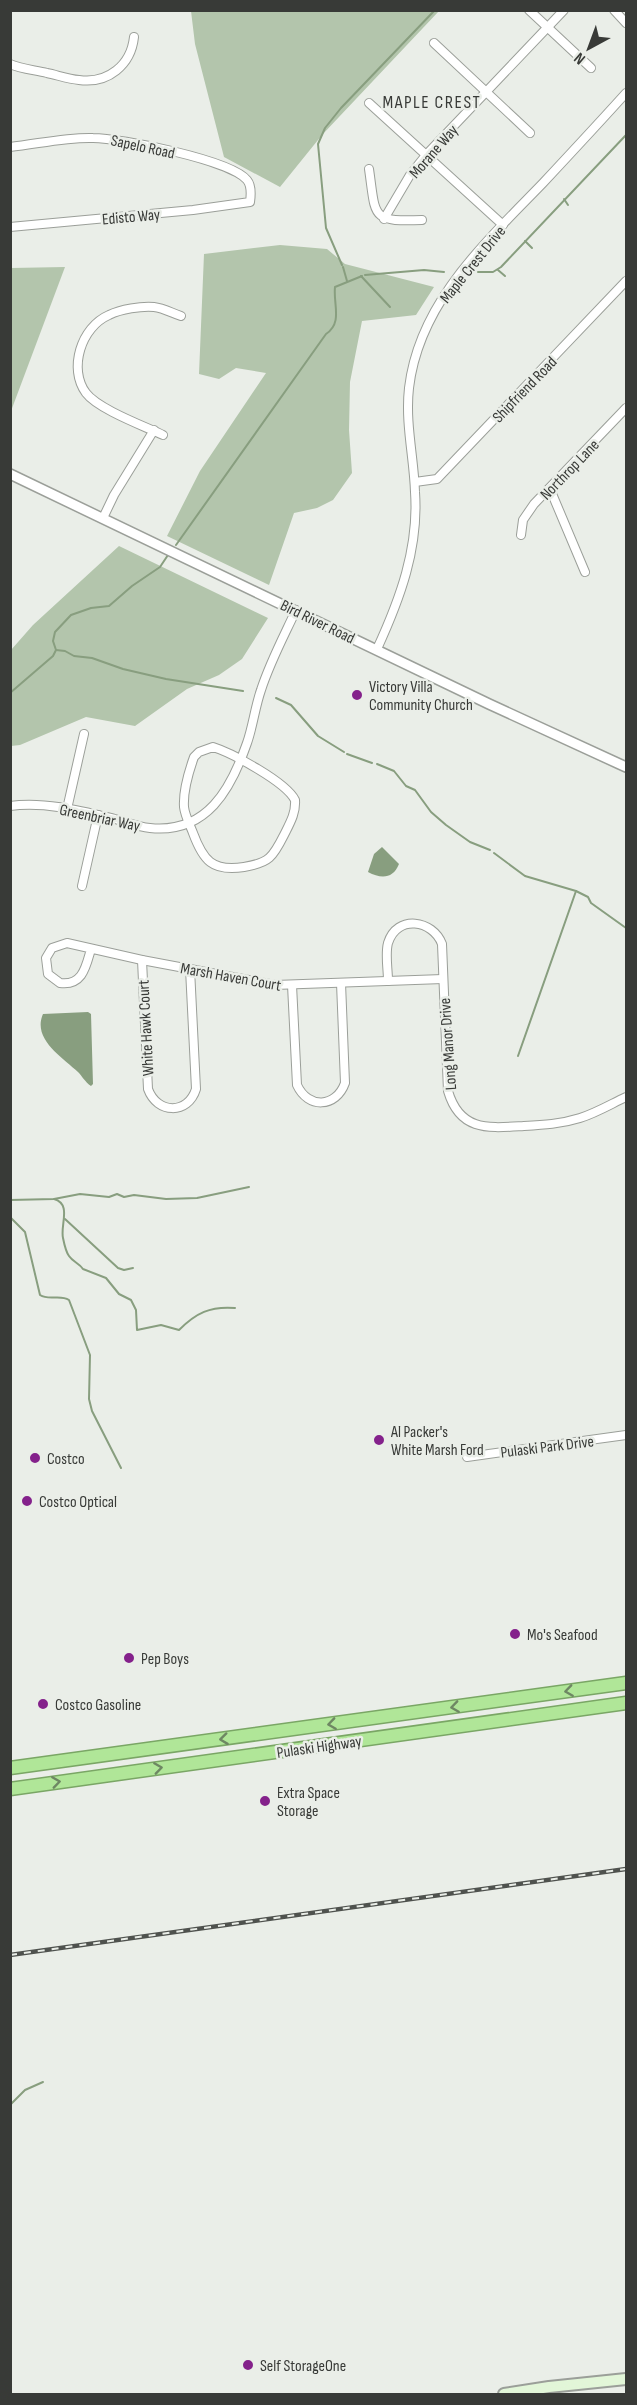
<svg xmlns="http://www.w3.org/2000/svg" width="637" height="2405" font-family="'Sofia Sans Condensed',sans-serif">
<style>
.green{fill:#b3c5ac}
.water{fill:#889e7f}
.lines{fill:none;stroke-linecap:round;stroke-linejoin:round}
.stream{stroke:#889e7f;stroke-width:2}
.minor-casing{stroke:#9b9f99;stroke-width:10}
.tertiary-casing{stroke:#9b9f99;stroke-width:12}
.secondary-casing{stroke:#9b9f99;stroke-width:14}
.trunk-casing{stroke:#7aa665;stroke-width:15}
.minor{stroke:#fff;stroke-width:8}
.tertiary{stroke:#fff;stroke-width:9}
.secondary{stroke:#e2f6d8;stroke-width:10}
.trunk{stroke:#b0e698;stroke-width:12}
.rail-casing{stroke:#4f524e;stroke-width:4.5}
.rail{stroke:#eaeee8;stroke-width:2;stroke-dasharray:7;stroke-linecap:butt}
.oneway{stroke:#6e8763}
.poi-dot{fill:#84218b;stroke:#eaeee8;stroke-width:2}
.labels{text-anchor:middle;stroke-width:5;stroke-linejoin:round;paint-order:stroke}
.street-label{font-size:16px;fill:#383a37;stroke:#eaeee8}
.poi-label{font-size:16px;fill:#383a37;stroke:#eaeee8;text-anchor:start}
.neighbourhood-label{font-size:18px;letter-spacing:1.5px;fill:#383a37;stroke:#eaeee8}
</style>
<rect width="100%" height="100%" fill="#eaeee8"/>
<!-- green -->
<g class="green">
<polygon points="191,11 191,10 439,11 322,135 280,187 224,157 195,44"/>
<polygon points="280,245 327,249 345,264 434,287 416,315 362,321 350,382 349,430 352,473 333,500 317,508 294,513 269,585 167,536 200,471 266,373 236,368 219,379 199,374 204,254"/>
<polygon points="65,267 11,411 11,268"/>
<polygon points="119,546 268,618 242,659 219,675 187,689 135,726 86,717 20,745 11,746 11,650 33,625"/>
</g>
<!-- water -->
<g class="water">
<path d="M 382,847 L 399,864 C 393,879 381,879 368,872 L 374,854 Z"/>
<path d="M 88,1012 L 91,1014 L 93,1084 L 91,1086 C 85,1082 82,1076 78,1072 C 62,1057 32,1039 43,1014 Z"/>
</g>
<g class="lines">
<!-- stream -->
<g class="stream">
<polyline points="564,199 568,205"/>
<polyline points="525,241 532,248"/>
<polyline points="342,265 326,228 318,144 325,128 341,108 435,10"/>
<polyline points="343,267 347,281"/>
<polyline points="498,270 505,276"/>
<polyline points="478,272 493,272 501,267 626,135"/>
<polyline points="365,275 424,270 444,272"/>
<polyline points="361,276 390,307"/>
<path d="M 176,545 L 326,334 C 343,323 333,304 335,287 L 362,276"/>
<polyline points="56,650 65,651 74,656 92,658 123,669 166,679 243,691"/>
<polyline points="10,693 53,656 56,650 53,641 55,632 71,615 91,608 109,606 132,586 160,567 168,555"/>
<polyline points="276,698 291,705 318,736 344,752"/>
<polyline points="347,754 372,763"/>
<polyline points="377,764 394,771 406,786 415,790 431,812 446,825 470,842 490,850"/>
<polyline points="494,853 525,876 576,891 588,897 591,903 626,928"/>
<polyline points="518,1056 576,891"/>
<path d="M 54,1199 C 72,1204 60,1225 63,1238 C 64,1243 66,1252 69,1256 C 73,1262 79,1263 83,1269 L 106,1278 L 119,1294 L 131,1300 L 136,1310 L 137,1330 L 161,1325 L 179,1330 C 196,1313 210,1306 235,1308"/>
<polyline points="10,1200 54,1199 80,1194 109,1197 117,1194 124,1197 134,1195 166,1199 197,1198 249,1187"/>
<path d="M 10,1217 L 25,1232 L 40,1295 C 49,1301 60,1294 69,1300 L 90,1355 L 89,1399 L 92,1411 L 121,1468"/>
<polyline points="65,1219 118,1268 124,1270 133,1268"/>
<polyline points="10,2105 25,2090 43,2082"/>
</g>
<defs>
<g id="minor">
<polyline points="529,10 591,68"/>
<polyline points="614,10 626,23"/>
<polyline points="434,43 530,133"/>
<path d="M 10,64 C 21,69 35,70 47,73 C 57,75 68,79 79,80 C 108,84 131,65 134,37"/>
<polyline points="369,103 503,225"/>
<path d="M 10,147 C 38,144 66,137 93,138 C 120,138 231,160 247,180 C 252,186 251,195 250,202 L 193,210 L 10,227"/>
<path d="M 369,169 C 376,217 370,222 422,220"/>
<polyline points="384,219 410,175 426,155 564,10"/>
<path d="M 163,435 C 144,426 98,409 86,393 C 68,369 81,327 109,315 C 121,309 141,306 154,307 C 163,308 172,313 181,316"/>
<polyline points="415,482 437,479 626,281"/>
<polyline points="550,489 585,572"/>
<polyline points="103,518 114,495 154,430"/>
<polyline points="521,535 523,520 534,504 626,408"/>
<path d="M 377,649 C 400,599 419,548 415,492 C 414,458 405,423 409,388 C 419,302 486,242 543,183 C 571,153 599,123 626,93"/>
<path d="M 213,747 C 232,753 286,782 295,800 C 296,813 290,823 284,835 C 273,857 269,863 244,867 C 212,872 203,860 193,833 C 190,825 185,816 184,807 C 183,792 189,771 194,757 L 199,752 Z"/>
<path d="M 10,806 C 44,801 82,811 115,819 C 126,822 138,827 150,828 C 207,834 231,789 247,743 C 253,726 255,707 261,690 C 270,662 284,636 296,610"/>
<polyline points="67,809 84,734"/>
<polyline points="82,886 98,815"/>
<path d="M 91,949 C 86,966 83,986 60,983 L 48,974 L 46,958 L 52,948 L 67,943 L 142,960 L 275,985 L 443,979"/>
<path d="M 142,960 L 148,1089 C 157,1114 188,1115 196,1089 L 190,969"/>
<path d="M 388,981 C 388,969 385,954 388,943 C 397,914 433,920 442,944 L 448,1091 C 460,1132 489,1128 524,1126 C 543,1125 561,1124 580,1118 C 596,1113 611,1104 626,1097"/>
<path d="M 292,985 L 297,1085 C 308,1109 336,1108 345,1083 L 341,983"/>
<polyline points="467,1457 626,1435"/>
</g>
<polyline id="tertiary" points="10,474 489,704 626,767"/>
<polyline id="secondary" points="504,2394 549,2387 626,2379"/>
<g id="trunk">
<polyline points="10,1768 626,1683"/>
<polyline points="10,1789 626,1703"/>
</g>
</defs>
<!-- minor casing -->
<use href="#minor" class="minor-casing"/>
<!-- tertiary casing -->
<use href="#tertiary" class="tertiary-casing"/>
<!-- secondary casing -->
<use href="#secondary" class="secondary-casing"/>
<!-- trunk casing -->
<use href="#trunk" class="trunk-casing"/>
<!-- minor -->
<use href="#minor" class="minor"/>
<!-- tertiary -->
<use href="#tertiary" class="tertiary"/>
<!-- secondary -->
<use href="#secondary" class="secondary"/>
<!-- trunk -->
<use href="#trunk" class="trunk"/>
<defs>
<polyline id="rail" points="10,1955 626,1869"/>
</defs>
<!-- rail casing -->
<use href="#rail" class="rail-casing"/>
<!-- rail -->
<use href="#rail" class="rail"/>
</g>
<!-- one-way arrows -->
<defs><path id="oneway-chevron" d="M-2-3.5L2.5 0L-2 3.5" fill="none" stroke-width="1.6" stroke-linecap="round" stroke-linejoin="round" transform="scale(1.5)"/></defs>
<g class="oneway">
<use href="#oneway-chevron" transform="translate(569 1691) rotate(172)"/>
<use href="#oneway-chevron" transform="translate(455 1707) rotate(172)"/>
<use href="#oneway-chevron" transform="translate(332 1724) rotate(172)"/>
<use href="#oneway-chevron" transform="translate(224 1739) rotate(173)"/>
<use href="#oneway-chevron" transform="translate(158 1768) rotate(-8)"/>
<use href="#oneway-chevron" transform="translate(56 1782) rotate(-8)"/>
</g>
<!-- markers -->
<g class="poi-dot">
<circle cx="357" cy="695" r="6"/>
<circle cx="379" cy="1440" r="6"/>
<circle cx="35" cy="1458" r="6"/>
<circle cx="27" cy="1501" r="6"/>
<circle cx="515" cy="1634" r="6"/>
<circle cx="129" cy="1658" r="6"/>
<circle cx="43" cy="1704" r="6"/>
<circle cx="265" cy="1801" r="6"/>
<circle cx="248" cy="2365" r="6"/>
</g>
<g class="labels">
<!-- street labels -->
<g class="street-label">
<text transform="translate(143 146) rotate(12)" y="6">Sapelo Road</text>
<text transform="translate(433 151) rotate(-49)" y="6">Morane Way</text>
<text transform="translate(131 216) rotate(-5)" y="6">Edisto Way</text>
<text transform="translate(472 264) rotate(-51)" y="6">Maple Crest Drive</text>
<text transform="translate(524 389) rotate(-46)" y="6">Shipfriend Road</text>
<text transform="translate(569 469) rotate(-46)" y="6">Northrop Lane</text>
<text transform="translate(318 621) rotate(26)" y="6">Bird River Road</text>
<text transform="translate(100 817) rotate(12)" y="6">Greenbriar Way</text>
<text transform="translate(231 976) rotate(10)" y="6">Marsh Haven Court</text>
<text transform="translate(145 1028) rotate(-93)" y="6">White Hawk Court</text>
<text transform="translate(447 1044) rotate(-94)" y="6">Long Manor Drive</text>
<text transform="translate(547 1446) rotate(-7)" y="6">Pulaski Park Drive</text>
<text transform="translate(319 1746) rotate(-8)" y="6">Pulaski Highway</text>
</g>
<!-- poi labels -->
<g class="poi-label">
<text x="369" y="692">Victory Villa<tspan x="369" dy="18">Community Church</tspan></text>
<text x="391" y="1437">Al Packer's<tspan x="391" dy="18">White Marsh Ford</tspan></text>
<text x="47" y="1464">Costco</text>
<text x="39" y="1507">Costco Optical</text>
<text x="527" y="1640">Mo's Seafood</text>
<text x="141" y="1664">Pep Boys</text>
<text x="55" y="1710">Costco Gasoline</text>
<text x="277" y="1798">Extra Space<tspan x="277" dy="18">Storage</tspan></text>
<text x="260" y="2371">Self StorageOne</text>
</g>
<!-- neighbourhood labels -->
<g class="neighbourhood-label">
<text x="432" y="108">MAPLE CREST</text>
</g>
</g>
<!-- border -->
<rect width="637" height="2405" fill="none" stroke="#383a37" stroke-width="24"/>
<!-- north arrow -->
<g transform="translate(589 48) rotate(221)" stroke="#eaeee8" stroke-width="4.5" paint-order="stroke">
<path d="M0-4.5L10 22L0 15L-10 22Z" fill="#383a37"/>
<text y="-9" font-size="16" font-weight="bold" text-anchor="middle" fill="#383a37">N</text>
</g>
</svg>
